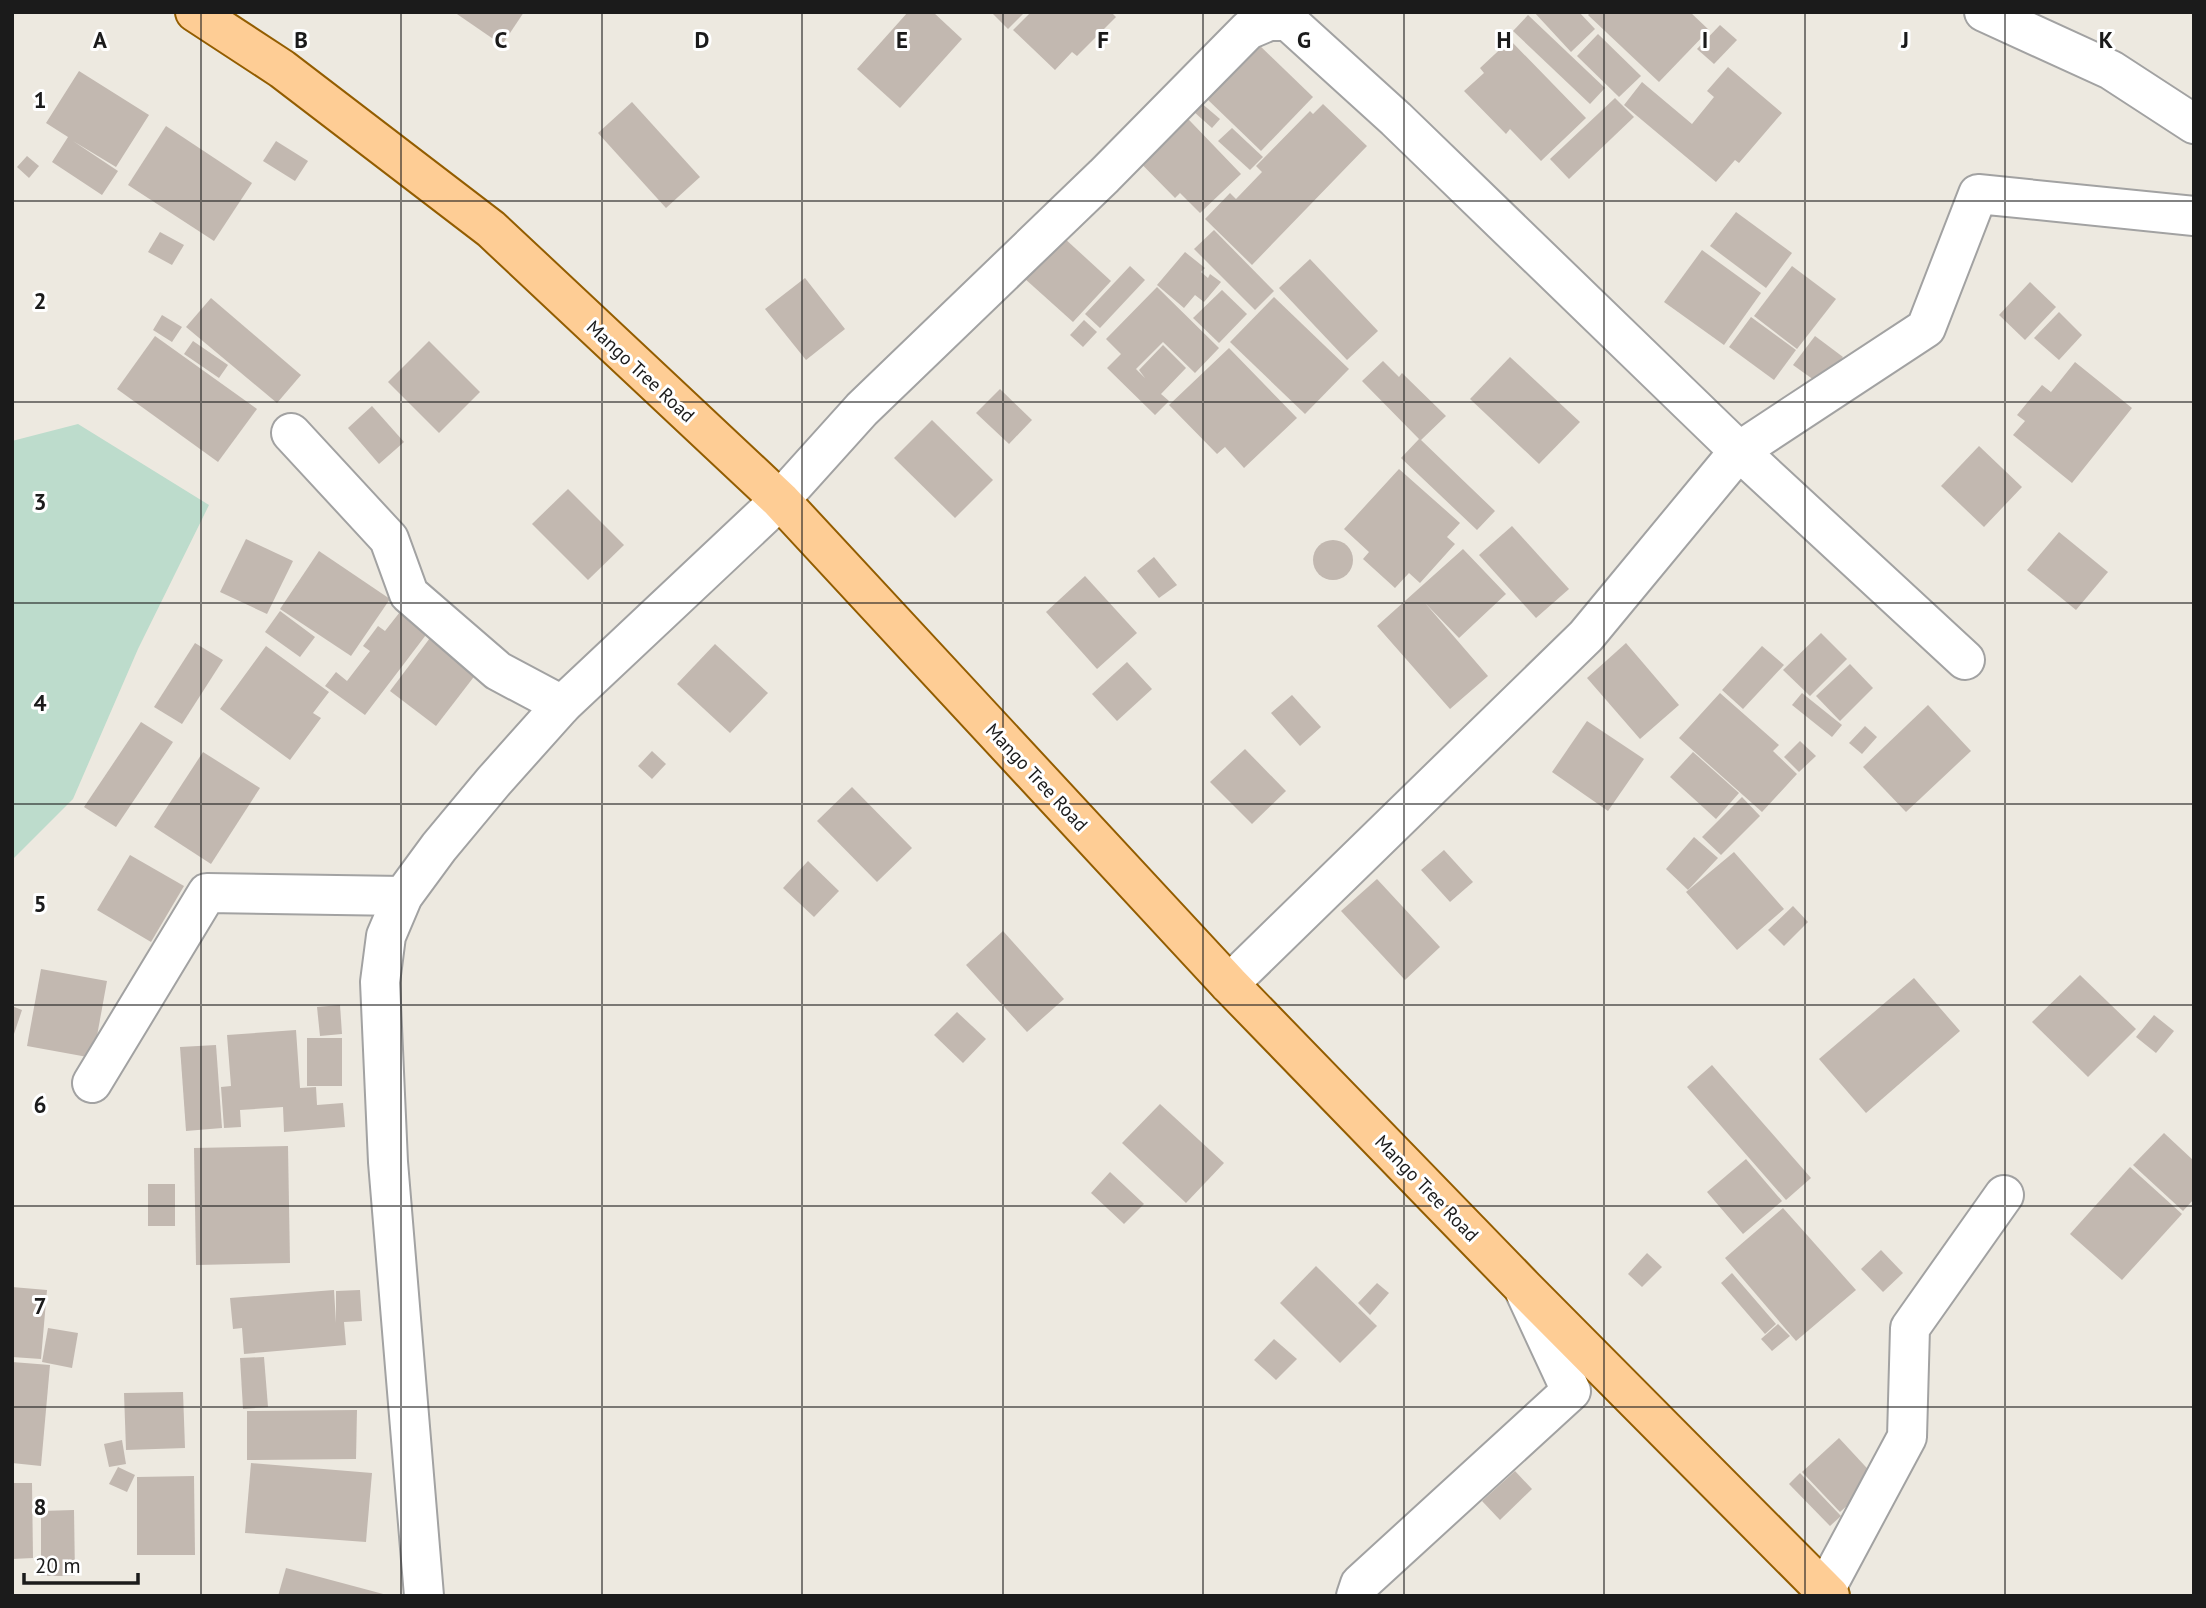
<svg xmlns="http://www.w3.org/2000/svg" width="2206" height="1608" font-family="'PT Sans',sans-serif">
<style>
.wetland{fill:#bddccc}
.building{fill:#c2b8b0}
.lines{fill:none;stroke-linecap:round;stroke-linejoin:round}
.minor-casing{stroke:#a2a2a2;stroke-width:42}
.major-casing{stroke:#935d00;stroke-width:42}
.minor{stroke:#fff;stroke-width:38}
.major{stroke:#fecd95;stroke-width:38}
.grid{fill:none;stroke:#1b1b1b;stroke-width:2;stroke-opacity:0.55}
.labels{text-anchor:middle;stroke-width:6;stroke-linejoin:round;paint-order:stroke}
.street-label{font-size:19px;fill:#1b1b1b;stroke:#fff}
.grid-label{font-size:23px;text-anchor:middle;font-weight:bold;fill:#1b1b1b;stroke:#fff;stroke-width:6;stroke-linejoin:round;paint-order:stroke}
</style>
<rect width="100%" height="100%" fill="#ede9e0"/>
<!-- wetland -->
<polygon class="wetland" points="78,424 209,505 138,649 73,799 12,860 12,441"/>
<!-- building -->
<g class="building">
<polygon points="454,12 524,12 502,45"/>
<polygon points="908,12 933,12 962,39 900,108 857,69"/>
<polygon points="991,12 1025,12 1008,29"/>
<polygon points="1031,12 1111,12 1116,17 1077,56 1072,52 1055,70 1013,30"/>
<polygon points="1534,12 1579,12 1595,29 1571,52"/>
<polygon points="1591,12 1690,12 1709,30 1659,82 1588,15"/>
<polygon points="1528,15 1605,88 1590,104 1513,31"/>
<polygon points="1720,25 1737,40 1714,64 1697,49"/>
<polygon points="1598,34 1641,76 1619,97 1577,56"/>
<polygon points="1510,40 1586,118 1541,161 1510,129 1506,134 1464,91 1484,73 1480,68"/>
<polygon points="1257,43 1313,97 1261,151 1205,97"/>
<polygon points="1728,67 1782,113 1739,163 1735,160 1716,182 1624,105 1642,82 1692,124 1714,97 1707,91"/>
<polygon points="79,71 149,115 116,167 73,141 118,171 102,195 52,162 68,137 46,123"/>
<polygon points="1167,97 1241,174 1200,213 1180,193 1175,198 1120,142"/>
<polygon points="1615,98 1634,117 1569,179 1550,159"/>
<polygon points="632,102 700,177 666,208 598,133"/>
<polygon points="1200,102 1220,119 1212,128 1193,111"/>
<polygon points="1323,104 1367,146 1252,265 1205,219 1230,193 1236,199 1262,172 1256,166 1310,111 1313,114"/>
<polygon points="166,126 252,183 214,241 128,185"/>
<polygon points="1232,128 1263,157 1250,170 1218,141"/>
<polygon points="276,141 308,161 295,181 263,161"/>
<polygon points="27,156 39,166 29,178 17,167"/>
<polygon points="1736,212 1792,253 1766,288 1710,246"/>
<polygon points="1214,230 1274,291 1255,310 1194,249"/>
<polygon points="160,232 184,245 172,265 148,252"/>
<polygon points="1063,237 1111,281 1073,322 1024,278"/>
<polygon points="1702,250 1761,293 1724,345 1664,302"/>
<polygon points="1185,252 1205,268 1201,272 1208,278 1210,274 1221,282 1204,302 1195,295 1184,308 1157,285"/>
<polygon points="1310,259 1378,331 1347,360 1279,288"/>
<polygon points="1130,266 1145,280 1100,328 1085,314"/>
<polygon points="1792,266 1836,299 1797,349 1754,316"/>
<polygon points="805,278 845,329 806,360 765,309"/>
<polygon points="2030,282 2056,307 2025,340 1999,315"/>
<polygon points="1157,287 1219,348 1195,373 1163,342 1136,369 1145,378 1139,370 1163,345 1186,368 1161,394 1169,401 1155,415 1107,368 1121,354 1106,339"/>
<polygon points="1222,290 1247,314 1219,343 1193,318"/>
<polygon points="1274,297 1349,369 1305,414 1230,342"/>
<polygon points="211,298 301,375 277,403 186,327"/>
<polygon points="2059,312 2082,335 2059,360 2034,338"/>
<polygon points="162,315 182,327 172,342 153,330"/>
<polygon points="1751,317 1796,350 1774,380 1729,347"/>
<polygon points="1084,320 1097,332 1083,347 1070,335"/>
<polygon points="155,336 257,409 218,462 117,389"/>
<polygon points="1815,336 1843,357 1821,385 1793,365"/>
<polygon points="193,341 228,365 219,378 184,354"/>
<polygon points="429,341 480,392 439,433 388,382"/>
<polygon points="1229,348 1297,418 1244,468 1225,447 1217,454 1169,405"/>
<polygon points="1510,357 1580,422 1539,464 1470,399"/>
<polygon points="1383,361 1399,377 1402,373 1446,416 1421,440 1495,511 1477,530 1401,458 1419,439 1362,381"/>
<polygon points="2075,362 2132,408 2072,483 2013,435 2025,421 2017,415 2042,385 2051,392"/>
<polygon points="1000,389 1032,420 1009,444 976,413"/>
<polygon points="372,406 404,442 379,464 348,428"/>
<polygon points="932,420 993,480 955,518 894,458"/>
<polygon points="1979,446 2022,487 1984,527 1941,486"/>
<polygon points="1399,469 1460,523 1447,537 1455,544 1420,583 1409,573 1395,588 1363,559 1369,552 1344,529"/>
<polygon points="568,489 624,545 588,580 532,524"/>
<polygon points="1512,526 1569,589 1536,618 1479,555"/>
<polygon points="2059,532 2108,572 2076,610 2027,570"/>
<polygon points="246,539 293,561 267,614 220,592"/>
<circle cx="1333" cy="560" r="20"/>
<polygon points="1463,549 1506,594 1459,638 1425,603 1488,676 1450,709 1377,626"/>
<polygon points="319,551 390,599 351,656 280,609"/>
<polygon points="1154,557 1177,585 1159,598 1137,571"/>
<polygon points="1085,576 1137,633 1097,669 1046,612"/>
<polygon points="407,603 435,623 365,715 325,686 336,672 347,681 370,651 363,646 378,626 385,631"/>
<polygon points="280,611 315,637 300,657 265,632"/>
<polygon points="436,630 483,665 436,726 390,691"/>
<polygon points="1821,633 1847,659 1810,696 1783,670"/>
<polygon points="195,643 223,660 182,724 154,707"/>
<polygon points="1626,643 1679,705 1640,739 1587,678"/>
<polygon points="715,644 768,693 730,733 677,684"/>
<polygon points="266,646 329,692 313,713 321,718 290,760 220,709"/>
<polygon points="1762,646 1784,665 1743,709 1722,690"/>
<polygon points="1127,662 1152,689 1117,721 1092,694"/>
<polygon points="1850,664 1873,688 1840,721 1816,696"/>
<polygon points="1720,693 1779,745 1773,751 1797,774 1762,812 1679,738"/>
<polygon points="1802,693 1842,725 1832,737 1792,705"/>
<polygon points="1292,695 1321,727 1300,746 1271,713"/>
<polygon points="1928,705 1971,751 1906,812 1863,767"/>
<polygon points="1587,721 1644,759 1608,811 1552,772"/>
<polygon points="141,722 173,742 116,827 84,807"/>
<polygon points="1865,726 1877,737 1862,754 1849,743"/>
<polygon points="1800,741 1816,756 1799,772 1784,757"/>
<polygon points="1245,749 1286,791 1252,824 1210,782"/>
<polygon points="652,751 666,764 652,779 638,766"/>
<polygon points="203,752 260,788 211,864 154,827"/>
<polygon points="1693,752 1739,793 1716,819 1670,777"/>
<polygon points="852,787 912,848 877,882 817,821"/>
<polygon points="1742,797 1760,816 1721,855 1702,837"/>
<polygon points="1694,837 1718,858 1688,890 1666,869"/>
<polygon points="1444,850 1473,882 1450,902 1421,870"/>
<polygon points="1734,852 1784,909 1737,950 1686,892"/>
<polygon points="130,855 184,886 151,942 97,910"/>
<polygon points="808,861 839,891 814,917 783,888"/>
<polygon points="1377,879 1440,947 1405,980 1341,911"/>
<polygon points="1793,906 1808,922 1784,946 1768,930"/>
<polygon points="1003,931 1064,999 1027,1032 966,965"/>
<polygon points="41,969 107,981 93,1058 27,1046"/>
<polygon points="2080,975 2136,1029 2088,1077 2032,1022"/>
<polygon points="1914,978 1960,1031 1866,1113 1819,1059"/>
<polygon points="340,1005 342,1034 320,1036 317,1007"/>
<polygon points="12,1006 22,1010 13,1037 12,1037"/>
<polygon points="957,1012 986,1039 963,1063 934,1035"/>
<polygon points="2154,1015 2174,1031 2156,1053 2136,1037"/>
<polygon points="296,1030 300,1088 316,1087 317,1105 343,1103 345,1127 284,1132 283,1107 240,1110 241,1127 224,1128 221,1087 231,1086 227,1035"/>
<rect x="307" y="1038" width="35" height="48"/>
<polygon points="216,1045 222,1128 186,1131 180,1047"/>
<polygon points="1712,1065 1811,1178 1786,1200 1687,1087"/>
<polygon points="1160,1104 1224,1163 1186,1203 1122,1143"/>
<polygon points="2164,1133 2194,1161 2194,1199 2183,1211 2133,1165"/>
<polygon points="288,1146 290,1263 196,1265 194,1148"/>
<polygon points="1746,1159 1782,1201 1743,1234 1707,1192"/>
<polygon points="2130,1167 2182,1214 2122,1280 2070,1234"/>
<polygon points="1110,1172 1144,1204 1124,1224 1091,1193"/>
<rect x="148" y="1184" width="27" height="42"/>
<polygon points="1783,1208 1856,1290 1796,1341 1725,1258"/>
<polygon points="1881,1250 1903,1273 1883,1292 1861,1269"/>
<polygon points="1647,1253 1662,1267 1642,1287 1628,1274"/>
<polygon points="1316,1266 1377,1326 1340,1363 1280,1303"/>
<polygon points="1732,1273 1776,1324 1765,1334 1721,1283"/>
<polygon points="1377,1283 1389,1293 1370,1315 1358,1303"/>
<polygon points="12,1287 47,1290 41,1359 12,1357"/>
<polygon points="334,1290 336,1323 336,1291 360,1290 362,1321 344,1322 346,1345 244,1354 242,1328 233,1329 230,1298"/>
<polygon points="1778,1324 1790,1336 1772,1351 1761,1339"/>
<polygon points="48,1328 78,1333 72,1368 42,1362"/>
<polygon points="1274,1339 1297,1359 1276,1380 1254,1360"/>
<polygon points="264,1357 268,1407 243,1409 240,1358"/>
<polygon points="12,1362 50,1365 41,1466 12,1463"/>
<polygon points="183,1392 185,1448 126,1450 124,1393"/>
<polygon points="357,1410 356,1459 247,1460 247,1411"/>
<polygon points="1839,1438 1877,1479 1840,1512 1802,1472"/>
<polygon points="122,1440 126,1464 109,1467 104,1444"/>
<polygon points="251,1463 372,1473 366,1542 245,1533"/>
<polygon points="118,1467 135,1475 127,1492 109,1484"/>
<polygon points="1515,1471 1532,1489 1500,1520 1482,1501"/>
<polygon points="1800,1473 1841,1516 1830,1526 1789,1484"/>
<polygon points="194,1476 195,1555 137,1555 137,1477"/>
<polygon points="12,1483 32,1483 33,1558 12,1559"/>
<polygon points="74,1510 75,1576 41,1576 41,1511"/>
<polygon points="286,1568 387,1595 387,1596 278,1596"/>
</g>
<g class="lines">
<defs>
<g id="minor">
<polyline points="1984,12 2111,70 2194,124"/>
<polyline points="291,433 389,539 409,594 498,671 562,705"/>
<polyline points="1229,984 1586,636 1739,451 1926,328 1978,194 2194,216"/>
<polyline points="92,1083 207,893 403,896"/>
<polyline points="1825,1590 1907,1437 1910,1328 2004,1195"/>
<polyline points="424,1596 388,1162 380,982 386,936 403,896 439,847 494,781 562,705 780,500 862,409 1104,176 1248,30 1269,21 1288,21 1396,119 1739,451 1965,660"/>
<polyline points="1356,1596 1360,1584 1571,1391 1525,1292"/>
</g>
<polyline id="major" points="195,12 282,69 491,229 780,500 1229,984 1523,1287 1830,1596"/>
</defs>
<!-- minor casing -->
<use href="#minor" class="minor-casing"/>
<!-- major casing -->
<use href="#major" class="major-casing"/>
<!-- minor -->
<use href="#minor" class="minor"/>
<!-- major -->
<use href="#major" class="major"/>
</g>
<!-- grid -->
<path class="grid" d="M 201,12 L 201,1596M 401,12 L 401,1596M 602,12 L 602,1596M 802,12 L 802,1596M 1003,12 L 1003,1596M 1203,12 L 1203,1596M 1404,12 L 1404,1596M 1604,12 L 1604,1596M 1805,12 L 1805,1596M 2005,12 L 2005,1596M 12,201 L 2194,201M 12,402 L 2194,402M 12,603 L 2194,603M 12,804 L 2194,804M 12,1005 L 2194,1005M 12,1206 L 2194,1206M 12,1407 L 2194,1407"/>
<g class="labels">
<!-- street labels -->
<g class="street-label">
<text transform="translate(641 371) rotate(43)" y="7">Mango Tree Road</text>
<text transform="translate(1037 777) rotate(47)" y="7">Mango Tree Road</text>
<text transform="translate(1427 1188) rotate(46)" y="7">Mango Tree Road</text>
</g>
</g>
<g class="grid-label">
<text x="100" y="48">A</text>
<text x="301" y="48">B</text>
<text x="501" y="48">C</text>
<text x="702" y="48">D</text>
<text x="902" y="48">E</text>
<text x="1103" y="48">F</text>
<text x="1304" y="48">G</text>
<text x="1504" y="48">H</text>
<text x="1705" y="48">I</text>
<text x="1905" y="48">J</text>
<text x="2106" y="48">K</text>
<text x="40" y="108">1</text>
<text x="40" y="309">2</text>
<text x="40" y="510">3</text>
<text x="40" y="711">4</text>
<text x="40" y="912">5</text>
<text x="40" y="1113">6</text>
<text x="40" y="1314">7</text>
<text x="40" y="1515">8</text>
</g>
<!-- border -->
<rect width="2206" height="1608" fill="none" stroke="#1b1b1b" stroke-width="28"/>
<!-- scale -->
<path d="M24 1573v10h114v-10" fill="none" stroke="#1b1b1b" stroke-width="3.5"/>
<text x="35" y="1573" font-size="21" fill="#1b1b1b" stroke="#ffffff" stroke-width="5" paint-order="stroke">20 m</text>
</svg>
